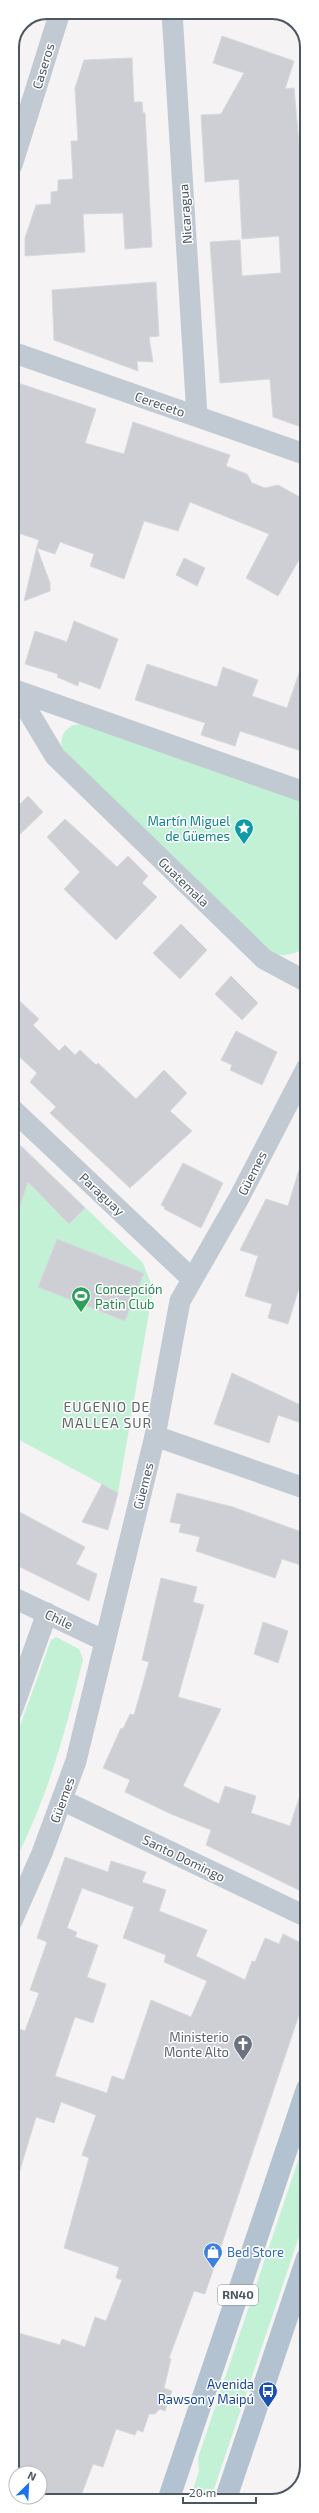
<svg xmlns="http://www.w3.org/2000/svg" width="319" height="2513" font-family="'Exo 2',sans-serif">
<style>
.green{fill:#c3f1d5}
.building{fill:#cdcfd5;stroke:#d7d9de;fill-rule:evenodd}
.lines{fill:none;stroke-linecap:round;stroke-linejoin:round}
.minor{stroke:#c1cad2;stroke-width:21}
.primary{stroke:#b3c2d1;stroke-width:22}
.labels{text-anchor:middle;stroke-width:3;stroke-linejoin:round;paint-order:stroke}
.shield{fill:#fff;stroke:#808990;stroke-width:1}
.shield-label{font-size:12px;font-weight:bold;fill:#4a5661}
.street-label{font-size:13px;fill:#4a5661;stroke:#fff}
.culture-label{font-size:13px;fill:#0d838f;stroke:#fff;text-anchor:end}
.leisure-label{font-size:13px;fill:#27864d;stroke:#fff;text-anchor:start}
.worship-label{font-size:13px;fill:#5b616d;stroke:#fff;text-anchor:end}
.shop-label{font-size:13px;fill:#366cbe;stroke:#fff;text-anchor:start}
.transit-label{font-size:13px;fill:#164399;stroke:#fff;text-anchor:end}
.neighbourhood-label{font-size:14px;letter-spacing:1px;fill:#5f6368;stroke:#fff}
.rim{fill:none;stroke:#4a5661;stroke-width:2}
</style>
<rect width="100%" height="100%" fill="#f5f3f3"/>
<!-- green -->
<g class="green">
<path d="M 82,724 L 307,801 L 307,945 C 296,955 285,957 271,953 L 62,748 C 59,734 68,724 82,724 Z"/>
<polygon points="12,1137 143,1263 153,1289 118,1493 12,1436"/>
<path d="M 56,1637 L 79,1649 L 83,1659 C 66,1730 47,1801 12,1866 L 12,1748 L 51,1640 Z"/>
<polygon points="307,2134 307,2213 210,2501 189,2501 199,2471 198,2458"/>
</g>
<!-- building -->
<g class="building">
<polygon points="222,36 294,61 285,89 294,88 307,235 307,404 302,405 304,428 273,417 270,379 220,383 210,242 240,240 242,276 281,273 279,236 242,239 239,179 205,182 201,115 221,114 244,73 213,63"/>
<polygon points="132,58 134,102 142,102 143,113 145,113 152,247 125,249 123,213 83,214 85,252 25,256 25,238 36,205 51,204 51,192 58,191 58,180 73,179 71,141 78,141 75,88 84,60"/>
<polygon points="156,282 159,336 149,337 153,362 137,361 138,371 54,340 52,290"/>
<polygon points="12,381 96,409 85,443 124,454 133,422 230,455 226,466 247,474 252,483 265,488 278,485 307,501 307,546 278,596 246,578 269,534 190,502 178,531 144,521 124,579 90,566 94,554 60,542 55,554 37,548 50,583 50,591 24,601 37,546 39,540 12,531"/>
<polygon points="184,558 205,568 197,586 176,575"/>
<polygon points="74,621 118,639 100,689 79,681 78,686 57,677 58,674 25,664 35,631 67,642"/>
<polygon points="304,659 307,660 307,753 240,731 235,746 201,735 205,723 135,700 147,664 217,687 223,667 258,680 252,696 287,708"/>
<polygon points="28,796 43,812 12,842 12,812"/>
<polygon points="65,819 117,867 128,856 148,876 142,883 157,897 116,940 64,889 80,872 47,837"/>
<polygon points="181,924 207,950 180,979 153,953"/>
<polygon points="231,976 258,1003 242,1020 215,994"/>
<polygon points="12,994 39,1019 33,1025 59,1051 65,1045 75,1055 80,1050 96,1065 98,1063 136,1099 164,1070 187,1093 170,1111 192,1131 130,1188 50,1113 56,1107 30,1082 37,1073 12,1050"/>
<polygon points="236,1031 277,1052 262,1085 230,1070 232,1065 221,1060"/>
<polygon points="21,1146 85,1208 69,1224 28,1182 15,1220 12,1219 12,1171"/>
<polygon points="302,1160 307,1161 307,1262 288,1324 268,1318 272,1304 245,1296 258,1256 240,1250 266,1199 288,1206"/>
<polygon points="183,1163 223,1183 201,1228 164,1209 165,1207 161,1205"/>
<polygon points="57,1239 144,1273 125,1321 38,1287"/>
<polygon points="232,1373 307,1408 307,1425 278,1415 269,1443 214,1424"/>
<polygon points="102,1484 118,1493 108,1530 82,1522"/>
<polygon points="177,1493 233,1507 307,1534 307,1567 282,1559 275,1578 196,1551 200,1537 179,1532 181,1524 170,1522"/>
<polygon points="12,1508 85,1547 76,1564 97,1574 89,1601 12,1563"/>
<polygon points="161,1578 197,1587 193,1602 204,1605 178,1697 221,1709 183,1786 219,1804 225,1786 256,1796 251,1813 290,1826 303,1786 307,1787 307,1894 206,1845 211,1830 171,1814 125,1792 130,1780 103,1768 121,1728 123,1729 130,1714 134,1715 149,1662 142,1660"/>
<polygon points="263,1622 288,1631 278,1663 254,1654"/>
<path d="M 65,1857 L 108,1872 L 111,1861 L 146,1872 L 142,1882 L 166,1890 L 159,1911 L 207,1930 L 196,1956 L 245,1980 L 252,1961 L 255,1962 L 265,1938 L 279,1944 L 283,1934 L 307,1946 L 307,1991 L 205,2294 L 194,2291 L 169,2358 L 171,2359 L 164,2388 L 172,2391 L 165,2411 L 160,2409 L 155,2414 L 149,2414 L 143,2432 L 137,2430 L 135,2435 L 116,2429 L 103,2467 L 93,2464 L 79,2501 L 43,2501 L 35,2497 L 40,2497 L 40,2473 L 16,2473 L 16,2477 L 12,2468 L 12,2331 L 60,2345 L 62,2339 L 85,2347 L 95,2317 L 106,2321 L 122,2280 L 116,2278 L 119,2267 L 64,2248 L 89,2158 L 82,2155 L 96,2115 L 61,2102 L 54,2123 L 36,2117 L 17,2180 L 12,2179 L 12,2041 L 16,2028 L 25,2031 L 39,1993 L 30,1990 L 47,1942 L 37,1938 ZM 82,1888 L 134,1907 L 123,1938 L 166,1955 L 164,1962 L 207,1981 L 191,2017 L 151,2000 L 124,2080 L 112,2076 L 107,2093 L 55,2076 L 75,2017 L 93,2023 L 106,1984 L 87,1977 L 98,1945 L 75,1937 L 77,1932 L 67,1928 Z"/>
</g>
<g class="lines">
<!-- minor -->
<g class="minor">
<polyline points="172,12 197,416"/>
<polyline points="12,165 60,12"/>
<polyline points="12,352 307,455"/>
<polyline points="12,689 307,793"/>
<polyline points="16,691 55,756 264,959 307,982"/>
<polyline points="12,1109 192,1279"/>
<polyline points="155,1436 307,1489"/>
<polyline points="12,1597 105,1641"/>
<polyline points="12,1711 47,1613"/>
<polyline points="62,1800 307,1917"/>
<polyline points="12,1921 42,1853 76,1761 155,1436 180,1301 239,1198 307,1067"/>
</g>
<!-- primary -->
<g class="primary">
<polyline points="168,2501 307,2089"/>
<polyline points="225,2501 307,2258"/>
</g>
</g>
<!-- icons -->
<defs>
<symbol id="sight-pin" viewBox="-11 -11 22 30"><path d="M0 17L-7.5 6A9.5 9.5 0 1 1 7.5 6Z" fill="#0f9aa8" stroke="#fff"/><path d="M0-6L1.8-2.2L6-1.7L2.9 1.2L3.7 5.4L0 3.3L-3.7 5.4L-2.9 1.2L-6-1.7L-1.8-2.2Z" fill="#fff"/></symbol>
<symbol id="stadium-pin" viewBox="-11 -11 22 30"><path d="M0 17L-7.5 6A9.5 9.5 0 1 1 7.5 6Z" fill="#2e9e5b" stroke="#fff"/><path d="M0-5a6.5 5 0 1 0 0 10a6.5 5 0 1 0 0-10ZM-3.5-1.8h7v3.6h-7Z" fill="#fff"/></symbol>
<symbol id="church-pin" viewBox="-11 -11 22 30"><path d="M0 17L-7.5 6A9.5 9.5 0 1 1 7.5 6Z" fill="#6b7280" stroke="#fff"/><path d="M-1.2-6h2.4v3.5h3.3v2.4h-3.3V6h-2.4V-.1h-3.3v-2.4h3.3Z" fill="#fff"/></symbol>
<symbol id="shop-pin" viewBox="-11 -11 22 30"><path d="M0 17L-7.5 6A9.5 9.5 0 1 1 7.5 6Z" fill="#3f7fe0" stroke="#fff"/><path d="M-5-2.5h2.3a2.7 3.5 0 0 1 5.4 0H5L5.5 6h-11ZM-1.5-2.5h3a1.5 2.3 0 0 0-3 0Z" fill="#fff"/></symbol>
<symbol id="bus-pin" viewBox="-11 -11 22 30"><path d="M0 17L-7.5 6A9.5 9.5 0 1 1 7.5 6Z" fill="#1a4fb4" stroke="#fff"/><path d="M-5-6H5V4H4V6H2V4H-2V6H-4V4H-5ZM-3.5-4V0h7V-4ZM-3.5 1.2v1.5H-2V1.2ZM2 1.2v1.5H3.5V1.2Z" fill="#fff"/></symbol>
</defs>
<g fill-rule="evenodd">
<use href="#sight-pin" x="233" y="817" width="22" height="30"/>
<use href="#stadium-pin" x="70" y="1285" width="22" height="30"/>
<use href="#church-pin" x="232" y="2033" width="22" height="30"/>
<use href="#shop-pin" x="202" y="2241" width="22" height="30"/>
<use href="#bus-pin" x="257" y="2380" width="22" height="30"/>
</g>
<g class="labels">
<!-- shield labels -->
<rect class="shield" x="218" y="2285" width="40" height="20" rx="3"/>
<g class="shield-label">
<text x="238" y="2299">RN40</text>
</g>
<!-- street labels -->
<g class="street-label">
<text transform="translate(43 66) rotate(-73)" y="5">Caseros</text>
<text transform="translate(185 214) rotate(-94)" y="5">Nicaragua</text>
<text transform="translate(160 404) rotate(19)" y="5">Cereceto</text>
<text transform="translate(184 882) rotate(44)" y="5">Guatemala</text>
<text transform="translate(252 1173) rotate(-63)" y="5">Güemes</text>
<text transform="translate(102 1194) rotate(43)" y="5">Paraguay</text>
<text transform="translate(143 1486) rotate(-76)" y="5">Güemes</text>
<text transform="translate(59 1619) rotate(25)" y="5">Chile</text>
<text transform="translate(62 1800) rotate(-70)" y="5">Güemes</text>
<text transform="translate(184 1858) rotate(26)" y="5">Santo Domingo</text>
</g>
<!-- culture labels -->
<g class="culture-label">
<text x="230" y="826">Martín Miguel<tspan x="230" dy="15">de Güemes</tspan></text>
</g>
<!-- leisure labels -->
<g class="leisure-label">
<text x="95" y="1294">Concepción<tspan x="95" dy="15">Patin Club</tspan></text>
</g>
<!-- worship labels -->
<g class="worship-label">
<text x="229" y="2042">Ministerio<tspan x="229" dy="15">Monte Alto</tspan></text>
</g>
<!-- shop labels -->
<g class="shop-label">
<text x="227" y="2257">Bed Store</text>
</g>
<!-- transit labels -->
<g class="transit-label">
<text x="254" y="2389">Avenida<tspan x="254" dy="15">Rawson y Maipú</tspan></text>
</g>
<!-- neighbourhood labels -->
<g class="neighbourhood-label">
<text x="107" y="1412">EUGENIO DE<tspan x="107" dy="16">MALLEA SUR</tspan></text>
</g>
</g>
<!-- crop -->
<path d="M0 0H319V2513H0ZM47 19H272A28 28 0 0 1 300 47V2466A28 28 0 0 1 272 2494H47A28 28 0 0 1 19 2466V47A28 28 0 0 1 47 19Z" fill="#fff" fill-rule="evenodd"/>
<path class="rim" d="M47 19H272A28 28 0 0 1 300 47V2466A28 28 0 0 1 272 2494H47A28 28 0 0 1 19 2466V47A28 28 0 0 1 47 19Z"/>
<!-- north arrow -->
<g transform="translate(28 2485) rotate(24)"><circle r="19" fill="#ffffff" stroke="#b7bbc0"/>
<path d="M0-3L7 15L0 10L-7 15Z" fill="#1a73e8"/>
<text y="-6" font-size="11" font-weight="bold" text-anchor="middle" fill="#4a5661">N</text>
</g>
<!-- scale -->
<path d="M183 2497v6h73v-6" fill="none" stroke="#4a5661" stroke-width="2"/>
<text x="189" y="2497" font-size="12" fill="#4a5661" stroke="#ffffff" stroke-width="3" paint-order="stroke">20 m</text>
</svg>
